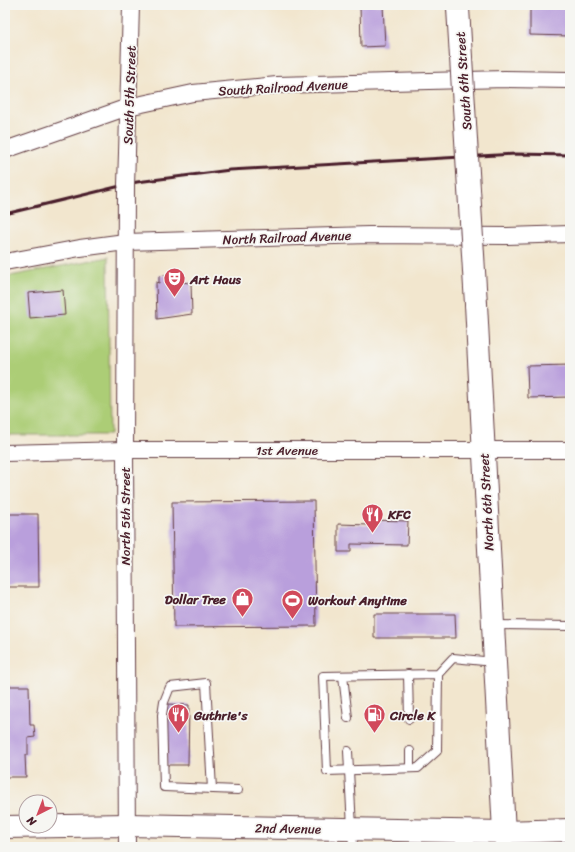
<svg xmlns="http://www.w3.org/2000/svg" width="575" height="852" font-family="Sriracha,sans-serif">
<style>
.green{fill:#accd76;stroke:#7b7650}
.building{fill:#b99fdc}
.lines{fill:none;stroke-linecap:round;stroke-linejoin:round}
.lane-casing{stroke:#633d43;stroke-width:10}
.street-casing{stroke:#633d43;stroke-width:18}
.secondary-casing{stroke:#633d43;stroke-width:24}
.primary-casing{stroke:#633d43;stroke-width:24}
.lane{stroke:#fff;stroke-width:8}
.street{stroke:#fff;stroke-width:16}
.secondary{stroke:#fff;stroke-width:22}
.primary{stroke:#fff;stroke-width:22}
.rail{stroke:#4a1f2b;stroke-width:3}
.street-bridge-casing{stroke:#633d43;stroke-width:18;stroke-linecap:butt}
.secondary-bridge-casing{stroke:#633d43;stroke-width:24;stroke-linecap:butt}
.street-bridge{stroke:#fff;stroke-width:16}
.secondary-bridge{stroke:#fff;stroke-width:22}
.labels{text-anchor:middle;stroke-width:3.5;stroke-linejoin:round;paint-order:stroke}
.street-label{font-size:13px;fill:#4a1f2b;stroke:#f6f6f2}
.poi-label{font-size:13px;font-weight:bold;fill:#4a1f2b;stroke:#f6f6f2;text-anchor:start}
</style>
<rect width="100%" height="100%" fill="#f6f6f2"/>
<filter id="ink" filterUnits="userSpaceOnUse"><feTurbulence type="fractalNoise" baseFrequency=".025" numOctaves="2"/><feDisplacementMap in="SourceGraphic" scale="8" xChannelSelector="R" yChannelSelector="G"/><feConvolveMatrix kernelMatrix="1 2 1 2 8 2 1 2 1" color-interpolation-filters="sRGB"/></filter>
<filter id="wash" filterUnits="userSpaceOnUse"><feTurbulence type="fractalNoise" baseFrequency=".012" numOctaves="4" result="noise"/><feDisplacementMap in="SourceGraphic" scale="16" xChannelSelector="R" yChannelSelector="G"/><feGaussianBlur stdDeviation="0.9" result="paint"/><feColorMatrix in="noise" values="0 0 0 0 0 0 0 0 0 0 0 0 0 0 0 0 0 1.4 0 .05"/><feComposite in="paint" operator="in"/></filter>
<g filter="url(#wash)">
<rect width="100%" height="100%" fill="#f2e6ce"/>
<!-- green -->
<polygon class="green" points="108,257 110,435 5,435 5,277"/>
<g id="blocks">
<!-- building -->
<g class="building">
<polygon points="360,5 383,5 385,46 361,47"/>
<polygon points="530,5 570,5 570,36 530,35"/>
<polygon points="165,275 180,278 180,282 191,283 192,314 157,319 156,282 159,283 159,276"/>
<polygon points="63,290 65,315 30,318 28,293"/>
<polygon points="570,365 570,397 528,398 527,366"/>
<polygon points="314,501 316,626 174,627 172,502"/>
<polygon points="5,514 38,514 39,587 5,587"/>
<polygon points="369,520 408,521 407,545 351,544 351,552 338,552 338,524 369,525"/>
<polygon points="374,614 455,614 456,638 374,638"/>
<polygon points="5,686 29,686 30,725 34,725 35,737 28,738 28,755 25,755 26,777 5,777"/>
<polygon points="167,704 189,705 188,765 166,765"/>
</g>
</g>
</g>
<g filter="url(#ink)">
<use href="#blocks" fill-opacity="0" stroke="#633d43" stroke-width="1"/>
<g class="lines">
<defs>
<g id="lane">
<polyline points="495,625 570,626"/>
<polyline points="408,674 409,719"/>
<polyline points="438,674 437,751 418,768 327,771 323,676 438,674 453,658 494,662"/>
<polyline points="343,676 348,718"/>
<polyline points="348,751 353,847"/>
<polyline points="410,751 410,768"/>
<polyline points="212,789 206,683 170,687 164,702 162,715 164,787 238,790"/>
</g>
<g id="street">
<polyline points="5,150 128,107 193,93 277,85 505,79 570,80"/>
<polyline points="127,153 131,5"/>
<polyline points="126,185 125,450 127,847"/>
<polyline points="5,262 80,248 125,242 369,235 507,236 570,234"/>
<polyline points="5,453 125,450 570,450"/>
<polyline points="504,832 504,847"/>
</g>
<polyline id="secondary" points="476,304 504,832"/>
<polyline id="primary" points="5,827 127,825 504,832 570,830"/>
</defs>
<!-- lane casing -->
<use href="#lane" class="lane-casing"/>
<!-- street casing -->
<use href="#street" class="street-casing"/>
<!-- secondary casing -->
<use href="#secondary" class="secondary-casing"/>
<!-- primary casing -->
<use href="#primary" class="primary-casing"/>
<!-- lane -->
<use href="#lane" class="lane"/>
<!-- street -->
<use href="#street" class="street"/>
<!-- secondary -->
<use href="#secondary" class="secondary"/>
<!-- primary -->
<use href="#primary" class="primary"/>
<!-- rail -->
<polyline class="rail" points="5,214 137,182 230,170 516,154 570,155"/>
<defs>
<polyline id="street-bridge" points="126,185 127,153"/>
<polyline id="secondary-bridge" points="458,8 476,304"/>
</defs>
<!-- street-bridge casing -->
<use href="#street-bridge" class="street-bridge-casing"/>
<!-- secondary-bridge casing -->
<use href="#secondary-bridge" class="secondary-bridge-casing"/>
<!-- street-bridge -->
<use href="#street-bridge" class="street-bridge"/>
<!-- secondary-bridge -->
<use href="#secondary-bridge" class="secondary-bridge"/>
</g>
</g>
<!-- icons -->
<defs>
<symbol id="theatre-pin" viewBox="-11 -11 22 30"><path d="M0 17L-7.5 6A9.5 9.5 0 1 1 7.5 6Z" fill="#d1495b" stroke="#f6f6f2"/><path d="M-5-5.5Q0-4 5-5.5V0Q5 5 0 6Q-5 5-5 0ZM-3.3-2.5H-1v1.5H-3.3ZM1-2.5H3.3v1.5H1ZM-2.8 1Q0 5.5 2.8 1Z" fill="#fff"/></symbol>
<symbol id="restaurant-pin" viewBox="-11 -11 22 30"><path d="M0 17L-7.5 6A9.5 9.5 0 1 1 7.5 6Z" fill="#d1495b" stroke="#f6f6f2"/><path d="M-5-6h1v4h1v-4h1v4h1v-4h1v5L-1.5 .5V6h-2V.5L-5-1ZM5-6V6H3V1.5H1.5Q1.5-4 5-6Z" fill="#fff"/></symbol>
<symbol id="shop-pin" viewBox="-11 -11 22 30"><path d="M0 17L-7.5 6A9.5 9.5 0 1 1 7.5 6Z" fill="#d1495b" stroke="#f6f6f2"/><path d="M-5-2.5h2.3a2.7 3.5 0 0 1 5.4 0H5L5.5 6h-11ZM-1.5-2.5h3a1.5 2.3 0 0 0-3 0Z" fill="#fff"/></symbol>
<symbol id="stadium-pin" viewBox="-11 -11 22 30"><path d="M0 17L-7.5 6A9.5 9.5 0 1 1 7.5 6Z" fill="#d1495b" stroke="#f6f6f2"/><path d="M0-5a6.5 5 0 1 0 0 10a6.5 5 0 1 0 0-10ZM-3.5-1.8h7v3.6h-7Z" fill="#fff"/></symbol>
<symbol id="fuel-pin" viewBox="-11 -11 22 30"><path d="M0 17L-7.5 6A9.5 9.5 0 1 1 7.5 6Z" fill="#d1495b" stroke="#f6f6f2"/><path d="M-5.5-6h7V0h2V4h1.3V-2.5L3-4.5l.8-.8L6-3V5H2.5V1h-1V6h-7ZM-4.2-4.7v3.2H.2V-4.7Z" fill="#fff"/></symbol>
</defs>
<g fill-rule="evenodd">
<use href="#theatre-pin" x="162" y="266" width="25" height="34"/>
<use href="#restaurant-pin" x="360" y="502" width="25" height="34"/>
<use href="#shop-pin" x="230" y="586" width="25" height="34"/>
<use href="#stadium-pin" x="280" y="588" width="25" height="34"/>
<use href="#restaurant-pin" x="166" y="702" width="25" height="34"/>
<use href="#fuel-pin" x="362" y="702" width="25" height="34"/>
</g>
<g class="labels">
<!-- street labels -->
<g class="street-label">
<text transform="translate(463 81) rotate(-94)" y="5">South 6th Street</text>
<text transform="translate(283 87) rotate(-3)" y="5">South Railroad Avenue</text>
<text transform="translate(129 95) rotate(-88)" y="5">South 5th Street</text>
<text transform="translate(287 237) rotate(-2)" y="5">North Railroad Avenue</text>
<text x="287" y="455">1st Avenue</text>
<text transform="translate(486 502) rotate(-93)" y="5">North 6th Street</text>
<text transform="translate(125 516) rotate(-90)" y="5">North 5th Street</text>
<text transform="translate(288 828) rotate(1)" y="5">2nd Avenue</text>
</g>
<!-- poi labels -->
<g class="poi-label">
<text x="190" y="284">Art Haus</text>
<text x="388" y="519">KFC</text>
<text x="226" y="604" text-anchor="end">Dollar Tree</text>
<text x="308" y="605">Workout Anytime</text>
<text x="194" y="720">Guthrie's</text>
<text x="390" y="720">Circle K</text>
</g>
</g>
<!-- margin -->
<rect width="575" height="852" fill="none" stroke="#f6f6f2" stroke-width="20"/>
<!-- north arrow -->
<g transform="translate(38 814) rotate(222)"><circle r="19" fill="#f6f6f2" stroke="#b1a0a2"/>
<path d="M0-3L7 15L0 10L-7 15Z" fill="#d1495b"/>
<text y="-6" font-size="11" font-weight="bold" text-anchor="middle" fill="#4a1f2b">N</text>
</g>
</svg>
